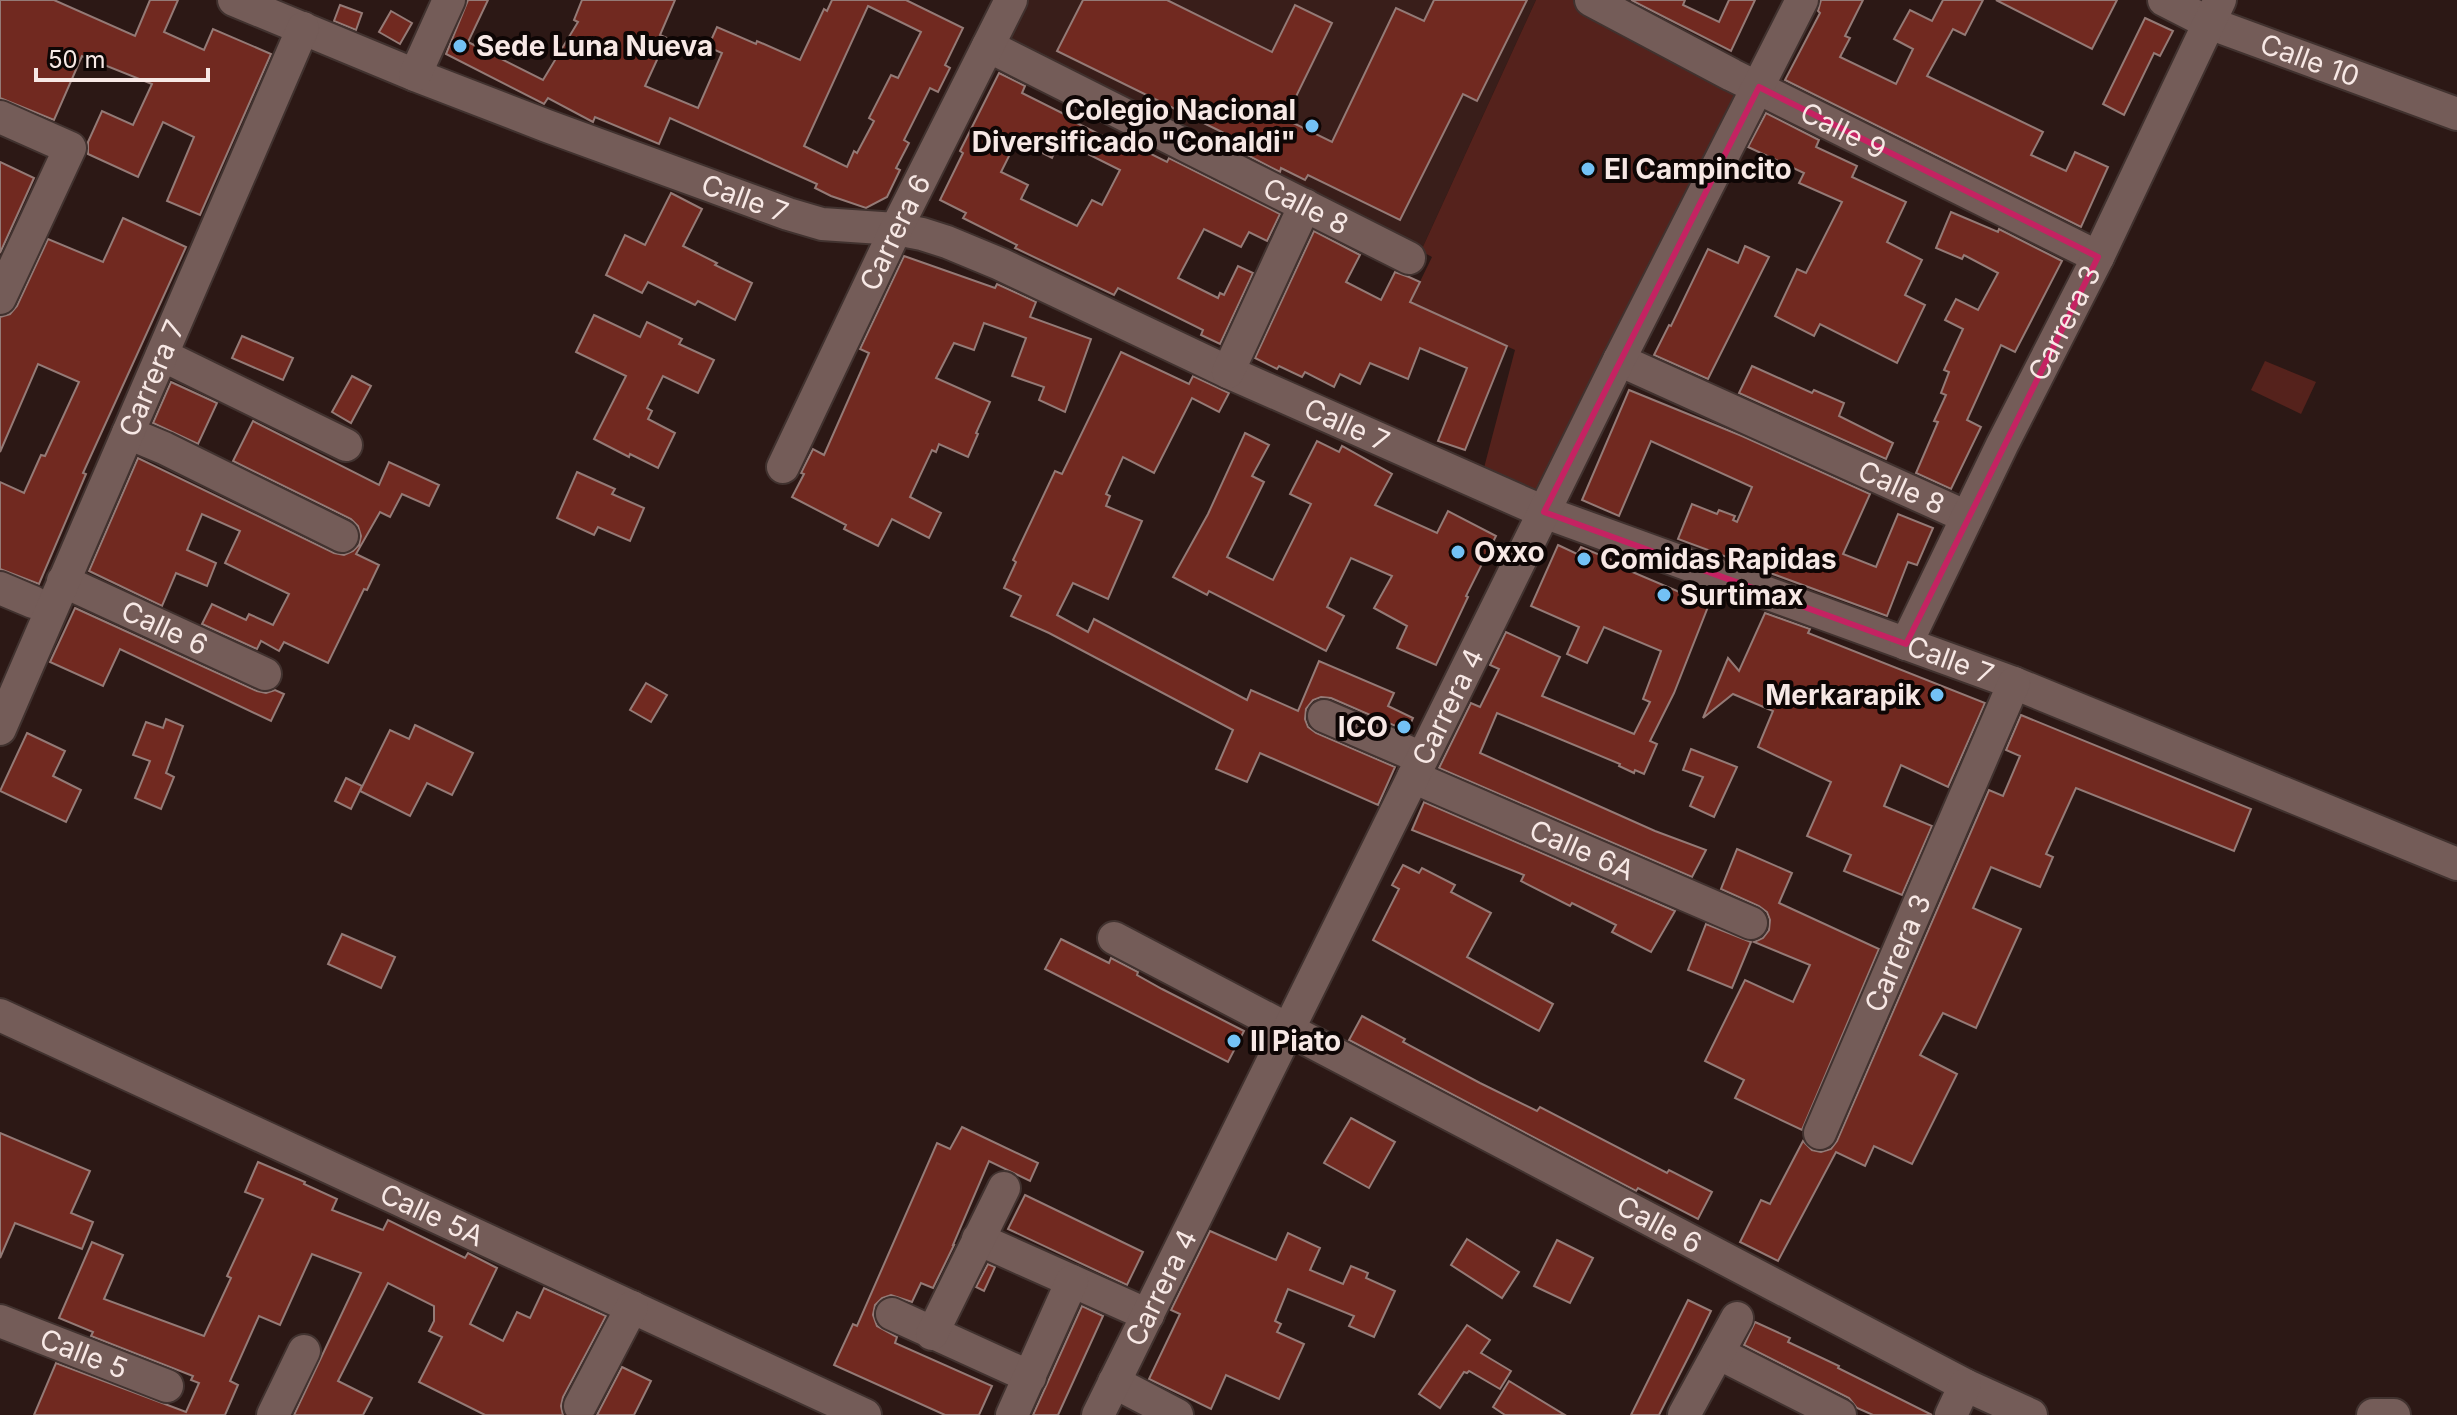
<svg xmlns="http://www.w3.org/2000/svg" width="2457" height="1415" font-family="Inter,sans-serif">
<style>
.built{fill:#391e1a}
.green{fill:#55221c}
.building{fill:#712920;stroke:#947a76;stroke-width:2;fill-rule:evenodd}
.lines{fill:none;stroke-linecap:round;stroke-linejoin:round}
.minor-casing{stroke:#41322f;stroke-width:36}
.minor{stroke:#745c58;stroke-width:32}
.marked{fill:none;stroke:#c52262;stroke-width:6;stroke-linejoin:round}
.poi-dot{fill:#73c1f5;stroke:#0e0605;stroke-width:3}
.labels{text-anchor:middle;stroke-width:8;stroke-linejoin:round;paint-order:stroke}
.poi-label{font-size:28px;font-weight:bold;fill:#f7e8e5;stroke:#0e0605;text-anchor:start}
.street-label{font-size:28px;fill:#f7e8e5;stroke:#0e0605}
</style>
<rect width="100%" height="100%" fill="#2c1815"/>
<!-- built -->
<polygon class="built" points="1011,0 1536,0 1421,251 988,46"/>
<!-- green -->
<g class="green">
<polygon points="1536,0 1591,0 1759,87 1544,512 1480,483 1515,350 1410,302 1432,257 1421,251"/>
<polygon points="2265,361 2316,382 2301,414 2251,390"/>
</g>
<!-- building -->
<g class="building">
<polygon points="0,0 54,0 135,36 150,0 178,0 164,32 204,50 213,29 271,54 200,215 167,201 194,137 163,122 138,177 88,154 88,142 102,111 133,125 152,84 82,56 54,120 0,98"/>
<path d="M 468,0 L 488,0 L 468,42 L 543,80 L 578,22 L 574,20 L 582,0 L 675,0 L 660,35 L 667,38 L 645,86 L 698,108 L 722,53 L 708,47 L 717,27 L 756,44 L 757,41 L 800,60 L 824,9 L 827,11 L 832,0 L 906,0 L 963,28 L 945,65 L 950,68 L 938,92 L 930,88 L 904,140 L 909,143 L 896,168 L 900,170 L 887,197 L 866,208 L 831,196 L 815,188 L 817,184 L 670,118 L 659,144 L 595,117 L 593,122 L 548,98 L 544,104 L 446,54 ZM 868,6 L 921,32 L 898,78 L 891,75 L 869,118 L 874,121 L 857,153 L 854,151 L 847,167 L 804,146 Z"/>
<polygon points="1083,0 1167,0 1272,52 1295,5 1332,23 1285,119 1332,142 1396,8 1424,21 1434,0 1527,0 1477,101 1463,94 1400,220 1308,175 1305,180 1281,168 1280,172 1222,142 1226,134 1057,51"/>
<polygon points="1631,0 1685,0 1683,5 1719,22 1729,0 1755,0 1731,51"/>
<polygon points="1821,0 1863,0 1845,36 1850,38 1840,57 1896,84 1913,49 1894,39 1910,10 1932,21 1943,0 1983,0 1965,35 1953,29 1927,76 2043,132 2031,155 2066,171 2075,152 2108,167 2081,227 1785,80 1820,13 1818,11"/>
<polygon points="1996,0 2117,0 2092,49"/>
<polygon points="340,5 362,13 356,30 334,21"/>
<polygon points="391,11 412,23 400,44 379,32"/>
<polygon points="2145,18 2173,31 2160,56 2154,53 2124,115 2103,104"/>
<path d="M 999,73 L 1025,86 L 1022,93 L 1072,118 L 1071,120 L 1130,150 L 1133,145 L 1167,162 L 1169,158 L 1280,214 L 1267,241 L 1249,232 L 1241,247 L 1204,229 L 1178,278 L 1218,298 L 1220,293 L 1224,295 L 1238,266 L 1253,273 L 1220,344 L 1201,335 L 1203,330 L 1118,288 L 1114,295 L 1015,248 L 1017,245 L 963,218 L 966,213 L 940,200 L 963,153 L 960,151 ZM 1017,140 L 1052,158 L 1060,140 L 1120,170 L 1102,205 L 1092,200 L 1077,226 L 1021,199 L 1028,185 L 1001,172 Z"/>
<polygon points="1766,113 1819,140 1816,147 1857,166 1852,177 1906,202 1887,242 1922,260 1905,295 1925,305 1897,363 1820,324 1814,336 1775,316 1797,269 1806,273 1842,202 1799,183 1804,173 1748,147"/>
<polygon points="0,162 34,178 0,253"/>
<polygon points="671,193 702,209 683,246 717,263 715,265 752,283 735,320 698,301 695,305 648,282 642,293 606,275 625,235 645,245"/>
<polygon points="1951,212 1998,232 1999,229 2062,261 2015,352 2001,345 1967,420 1981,427 1951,489 1916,473 1938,422 1934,421 1946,395 1941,393 1949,372 1944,370 1963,329 1945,320 1956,299 1978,310 1998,273 1964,255 1962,259 1936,248"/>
<polygon points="123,218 186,247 83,473 86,474 39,584 0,569 0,482 24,493 41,455 45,456 79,382 38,364 0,452 0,317 10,314 17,306 48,239 103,262"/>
<polygon points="1314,231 1360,255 1346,282 1381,300 1395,272 1409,277 1420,282 1410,302 1507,346 1465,450 1438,441 1467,368 1420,348 1408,379 1370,363 1360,384 1340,374 1334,387 1305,372 1302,377 1279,366 1277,369 1255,358"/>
<polygon points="1745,246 1769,257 1708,379 1654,355 1669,325 1671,326 1708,249 1738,263"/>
<polygon points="904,256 995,288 997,284 1036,302 1030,317 1091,339 1065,412 1039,400 1044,387 1012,376 1026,338 984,323 974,350 954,343 936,378 990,402 976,433 978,434 968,457 939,444 936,452 932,450 910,497 941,513 929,538 892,519 878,546 844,529 846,525 792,497 804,474 801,473 813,449 824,455 869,353 860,349"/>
<polygon points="594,315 640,337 647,322 682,339 679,344 714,360 698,393 663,376 647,408 652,411 648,419 675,433 658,468 630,454 629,457 594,439 626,376 576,352"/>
<polygon points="242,336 293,358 283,380 232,358"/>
<polygon points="1121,352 1189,384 1193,376 1229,393 1219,412 1192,398 1154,473 1123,457 1106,494 1110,496 1106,506 1142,521 1108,599 1073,583 1057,615 1088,632 1094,619 1247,700 1251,690 1298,711 1319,661 1394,693 1388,706 1413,718 1407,731 1331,698 1321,697 1313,700 1306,709 1305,719 1308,727 1316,733 1395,767 1378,805 1260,753 1247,782 1216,769 1233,730 1049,633 1011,616 1021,596 1004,588 1016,562 1013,560 1055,471 1062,474"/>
<polygon points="1752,366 1812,393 1814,390 1844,403 1839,416 1893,443 1886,459 1739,393"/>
<polygon points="352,376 371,386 351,423 332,412"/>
<polygon points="171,382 217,403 198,444 153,423"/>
<polygon points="1629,390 1742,436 1870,494 1843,554 1876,567 1898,514 1933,528 1917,565 1908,562 1887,616 1678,539 1692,504 1717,514 1719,510 1735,516 1733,520 1737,522 1752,487 1651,441 1619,516 1582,500"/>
<polygon points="253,421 379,485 389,462 439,485 429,506 402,494 390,517 380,512 356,554 379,565 367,590 364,589 328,663 284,642 279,651 261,641 257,649 202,624 212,604 246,620 249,614 273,625 289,594 225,563 240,531 202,514 187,550 216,563 207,586 176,573 162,606 89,571 138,458 334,553 344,555 353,551 359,545 361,536 358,526 351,519 233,461"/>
<polygon points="1245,433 1269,445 1252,476 1264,482 1227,557 1273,580 1311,504 1290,494 1317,441 1339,452 1342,446 1392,474 1375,505 1437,533 1448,511 1496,536 1466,596 1468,597 1436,665 1397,648 1407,626 1374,608 1392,576 1351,558 1327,607 1344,616 1326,651 1209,591 1207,595 1173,577 1208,514"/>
<polygon points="577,472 615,489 612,494 644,508 630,541 598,527 594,535 557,518"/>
<polygon points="1558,545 1577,554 1581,547 1614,561 1615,558 1620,560 1633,566 1630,571 1684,594 1688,585 1713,594 1674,693 1650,741 1657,744 1644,774 1635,770 1634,773 1619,766 1620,764 1497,713 1480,753 1655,831 1706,850 1692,877 1439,768 1471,703 1480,707 1499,669 1490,665 1506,632 1560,657 1542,696 1634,734 1650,702 1643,699 1661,651 1604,627 1587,663 1567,654 1579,627 1531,606"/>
<polygon points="75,608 257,691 266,693 275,690 284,694 271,721 120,649 103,686 50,662"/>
<polygon points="1765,613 1810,629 1808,633 1985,703 1948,787 1901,765 1884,806 1932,826 1902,895 1844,871 1851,855 1807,836 1831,782 1758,747 1773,711 1733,694 1703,718 1728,658 1739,671"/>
<polygon points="646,683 667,695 651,722 630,710"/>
<polygon points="2021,715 2251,809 2234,851 2076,788 2046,854 2053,857 2040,887 1991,867 1973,908 2021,929 1976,1028 1943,1013 1920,1055 1957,1074 1912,1164 1874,1146 1865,1166 1836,1152 1778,1261 1740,1242 1761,1200 1770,1204 1803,1141 1812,1150 1821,1152 1831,1149 1837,1141 1989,790 2003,796 2020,756 2006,750"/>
<polygon points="166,719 183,726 166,773 174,777 161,809 135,798 150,761 133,755 146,722 163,728"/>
<polygon points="415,725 473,753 452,795 427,783 410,816 360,791 390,730 409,739"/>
<polygon points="27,733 65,751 53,776 81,790 66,822 0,791"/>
<polygon points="1691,749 1737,767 1714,817 1690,806 1703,777 1683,770"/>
<polygon points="346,778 362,786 351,809 335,801"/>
<polygon points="1424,802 1675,911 1651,952 1612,932 1616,925 1572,903 1570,906 1521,881 1524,875 1412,830"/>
<polygon points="1737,849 1792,873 1779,903 1879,949 1802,1130 1735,1098 1744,1080 1705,1061 1745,980 1793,1002 1810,965 1754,942 1763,938 1769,930 1770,920 1767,912 1759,906 1721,889"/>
<polygon points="1403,865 1419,873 1422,868 1455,885 1451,892 1491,913 1467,957 1553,1004 1539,1031 1373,940 1399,889 1392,885"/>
<polygon points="1706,924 1751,942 1732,988 1688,970"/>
<polygon points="342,934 395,957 381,988 328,964"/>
<polygon points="1061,939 1109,963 1111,958 1138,972 1137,975 1162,989 1244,1031 1228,1062 1045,969"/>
<polygon points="1362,1016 1405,1039 1403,1042 1480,1083 1537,1111 1540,1107 1667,1173 1669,1170 1712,1192 1698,1219 1638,1188 1636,1191 1349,1040"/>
<polygon points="1351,1118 1395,1142 1369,1188 1324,1163"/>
<polygon points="962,1127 1038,1163 1030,1181 989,1161 953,1245 954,1245 933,1288 921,1283 912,1302 891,1295 882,1298 875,1305 873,1315 877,1326 897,1337 895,1343 992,1386 979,1415 945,1415 834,1365 853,1324 857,1326 937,1143 950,1149"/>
<polygon points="0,1133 90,1171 71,1213 93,1222 82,1249 15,1223 0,1258"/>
<polygon points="258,1162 305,1182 304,1184 337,1199 332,1210 383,1230 388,1220 465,1258 468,1253 497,1268 470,1324 503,1341 517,1312 530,1318 544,1288 606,1316 563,1397 561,1406 563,1415 485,1415 419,1382 442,1337 429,1331 434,1321 434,1306 388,1283 338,1381 372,1398 363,1415 294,1415 361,1273 312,1254 280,1325 259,1316 230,1381 238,1385 225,1415 34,1415 56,1363 186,1412 199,1383 191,1380 193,1376 91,1336 93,1332 59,1318 92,1242 123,1255 104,1299 204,1336 231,1278 227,1276 263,1199 245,1192"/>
<polygon points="1025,1195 1143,1252 1127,1285 1008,1229"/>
<polygon points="1210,1231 1276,1260 1288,1233 1320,1248 1310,1270 1343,1284 1351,1266 1368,1273 1366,1278 1395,1291 1374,1337 1349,1326 1354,1316 1288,1289 1275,1321 1281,1324 1277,1332 1304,1344 1279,1399 1226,1375 1211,1409 1149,1379 1180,1314 1171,1310"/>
<polygon points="1467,1239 1519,1272 1502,1298 1451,1265"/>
<polygon points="1557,1240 1593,1258 1570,1303 1534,1286"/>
<polygon points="988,1264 995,1267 984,1291 976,1287"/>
<polygon points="1688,1300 1711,1311 1693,1348 1659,1415 1631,1415"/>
<polygon points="1082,1306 1103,1316 1058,1415 1033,1415"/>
<polygon points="1755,1322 1790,1338 1788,1342 1839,1366 1838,1368 1932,1415 1873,1415 1857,1408 1849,1398 1744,1345"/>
<polygon points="1467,1325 1490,1340 1481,1353 1511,1371 1500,1389 1469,1371 1467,1373 1464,1372 1440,1408 1419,1394"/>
<polygon points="622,1367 651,1381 634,1415 597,1415"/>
<polygon points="1509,1381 1565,1415 1505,1415 1493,1407"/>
</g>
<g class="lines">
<defs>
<g id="minor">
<path id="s1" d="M 234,0 L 415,75 L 547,126 L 788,214 L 822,224 L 896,229 L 922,234 L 947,242 L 1000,264 L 1228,372 L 1544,512 L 2014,683 L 2457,864"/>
<path id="s2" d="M 1591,0 L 1732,75 L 2098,257"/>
<path id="s3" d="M 2164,0 L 2209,23 L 2457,114"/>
<path id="s4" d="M 988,46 L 1409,258"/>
<polyline points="415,75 449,0"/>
<polyline points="0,117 70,148 0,298"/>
<polyline points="162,355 346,445"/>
<path id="s5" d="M 1619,360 L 1967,517"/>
<polyline points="1228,372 1305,205"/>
<polyline points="128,433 164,448 342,536"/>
<path id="s6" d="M 783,467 L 896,229 L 1011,0"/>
<path id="s7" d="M 63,581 L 265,674"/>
<polyline points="0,588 33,602"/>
<path id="s8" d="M 1906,644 L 2002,445 L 2098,257 L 2220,0"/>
<polyline points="1324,716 1422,758"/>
<path id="s9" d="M 0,729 L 303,28"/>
<path id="s10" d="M 1413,777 L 1751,923"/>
<path id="s11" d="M 1114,938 L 1965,1385 L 2031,1415"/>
<path id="s12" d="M 0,1015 L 865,1415"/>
<path id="s13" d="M 1820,1133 L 2014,683"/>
<polyline points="978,1239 1148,1315"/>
<polyline points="892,1314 1030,1377"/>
<path id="s14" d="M 0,1321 L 167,1386"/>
<polyline points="932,1334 1004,1188"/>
<polyline points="1718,1353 1840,1415"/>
<polyline points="1114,1382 1177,1415"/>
<polyline points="580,1406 632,1307"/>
<polyline points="273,1415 304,1351"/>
<polyline points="1012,1415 1072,1281"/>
<path id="s15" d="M 1098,1415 L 1619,360 L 1802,0"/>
<polyline points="1684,1415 1737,1318"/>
<polyline points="1951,1415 1965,1385"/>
<polyline points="2373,1415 2394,1415"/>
</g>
</defs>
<!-- minor casing -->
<use href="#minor" class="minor-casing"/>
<!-- minor -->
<use href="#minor" class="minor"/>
</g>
<!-- marked area -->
<path class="marked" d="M 1759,87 L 2098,257 L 1906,644 L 1544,512 Z"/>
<!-- markers -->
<g class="poi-dot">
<circle cx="460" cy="46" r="8"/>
<circle cx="1312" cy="126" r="8"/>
<circle cx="1588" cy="169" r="8"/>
<circle cx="1458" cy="552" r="8"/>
<circle cx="1584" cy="559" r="8"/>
<circle cx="1664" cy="595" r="8"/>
<circle cx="1937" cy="695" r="8"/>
<circle cx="1404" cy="727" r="8"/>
<circle cx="1234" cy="1041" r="8"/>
</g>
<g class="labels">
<!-- poi labels -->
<g class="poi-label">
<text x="476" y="56">Sede Luna Nueva</text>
<text x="1296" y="120" text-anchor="end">Colegio Nacional<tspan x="1296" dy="32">Diversificado "Conaldi"</tspan></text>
<text x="1604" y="179">El Campincito</text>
<text x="1474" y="562">Oxxo</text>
<text x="1600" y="569">Comidas Rapidas</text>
<text x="1680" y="605">Surtimax</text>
<text x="1921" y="705" text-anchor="end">Merkarapik</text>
<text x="1388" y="737" text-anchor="end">ICO</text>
<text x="1250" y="1051">Il Piato</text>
</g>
<!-- street labels -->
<g class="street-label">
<text dy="10" stroke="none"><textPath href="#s3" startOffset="158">Calle 10</textPath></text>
<text dy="10" stroke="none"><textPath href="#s2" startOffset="284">Calle 9</textPath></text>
<text dy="10" stroke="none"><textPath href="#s1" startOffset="548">Calle 7</textPath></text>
<text dy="10" stroke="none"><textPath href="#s4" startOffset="356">Calle 8</textPath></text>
<text dy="10" stroke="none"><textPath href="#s6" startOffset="260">Carrera 6</textPath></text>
<text dy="10" stroke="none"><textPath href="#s8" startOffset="358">Carrera 3</textPath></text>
<text dy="10" stroke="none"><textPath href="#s9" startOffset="382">Carrera 7</textPath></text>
<text dy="10" stroke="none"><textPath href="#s1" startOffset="1196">Calle 7</textPath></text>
<text dy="10" stroke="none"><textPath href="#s5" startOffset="310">Calle 8</textPath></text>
<text dy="10" stroke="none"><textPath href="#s7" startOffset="112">Calle 6</textPath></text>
<text dy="10" stroke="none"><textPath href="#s1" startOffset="1844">Calle 7</textPath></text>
<text dy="10" stroke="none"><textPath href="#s15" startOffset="790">Carrera 4</textPath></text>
<text dy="10" stroke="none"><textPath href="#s10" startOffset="184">Calle 6A</textPath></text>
<text dy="10" stroke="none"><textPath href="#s13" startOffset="196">Carrera 3</textPath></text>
<text dy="10" stroke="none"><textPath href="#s12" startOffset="476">Calle 5A</textPath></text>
<text dy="10" stroke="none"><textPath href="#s11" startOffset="616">Calle 6</textPath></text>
<text dy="10" stroke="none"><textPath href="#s15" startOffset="142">Carrera 4</textPath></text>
<text dy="10" stroke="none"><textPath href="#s14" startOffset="90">Calle 5</textPath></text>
</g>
</g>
<!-- scale -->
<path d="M36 68v12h172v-12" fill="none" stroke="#f7e8e5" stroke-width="4"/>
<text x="48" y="68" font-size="24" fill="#f7e8e5" stroke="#0e0605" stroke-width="6" paint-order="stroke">50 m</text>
</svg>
